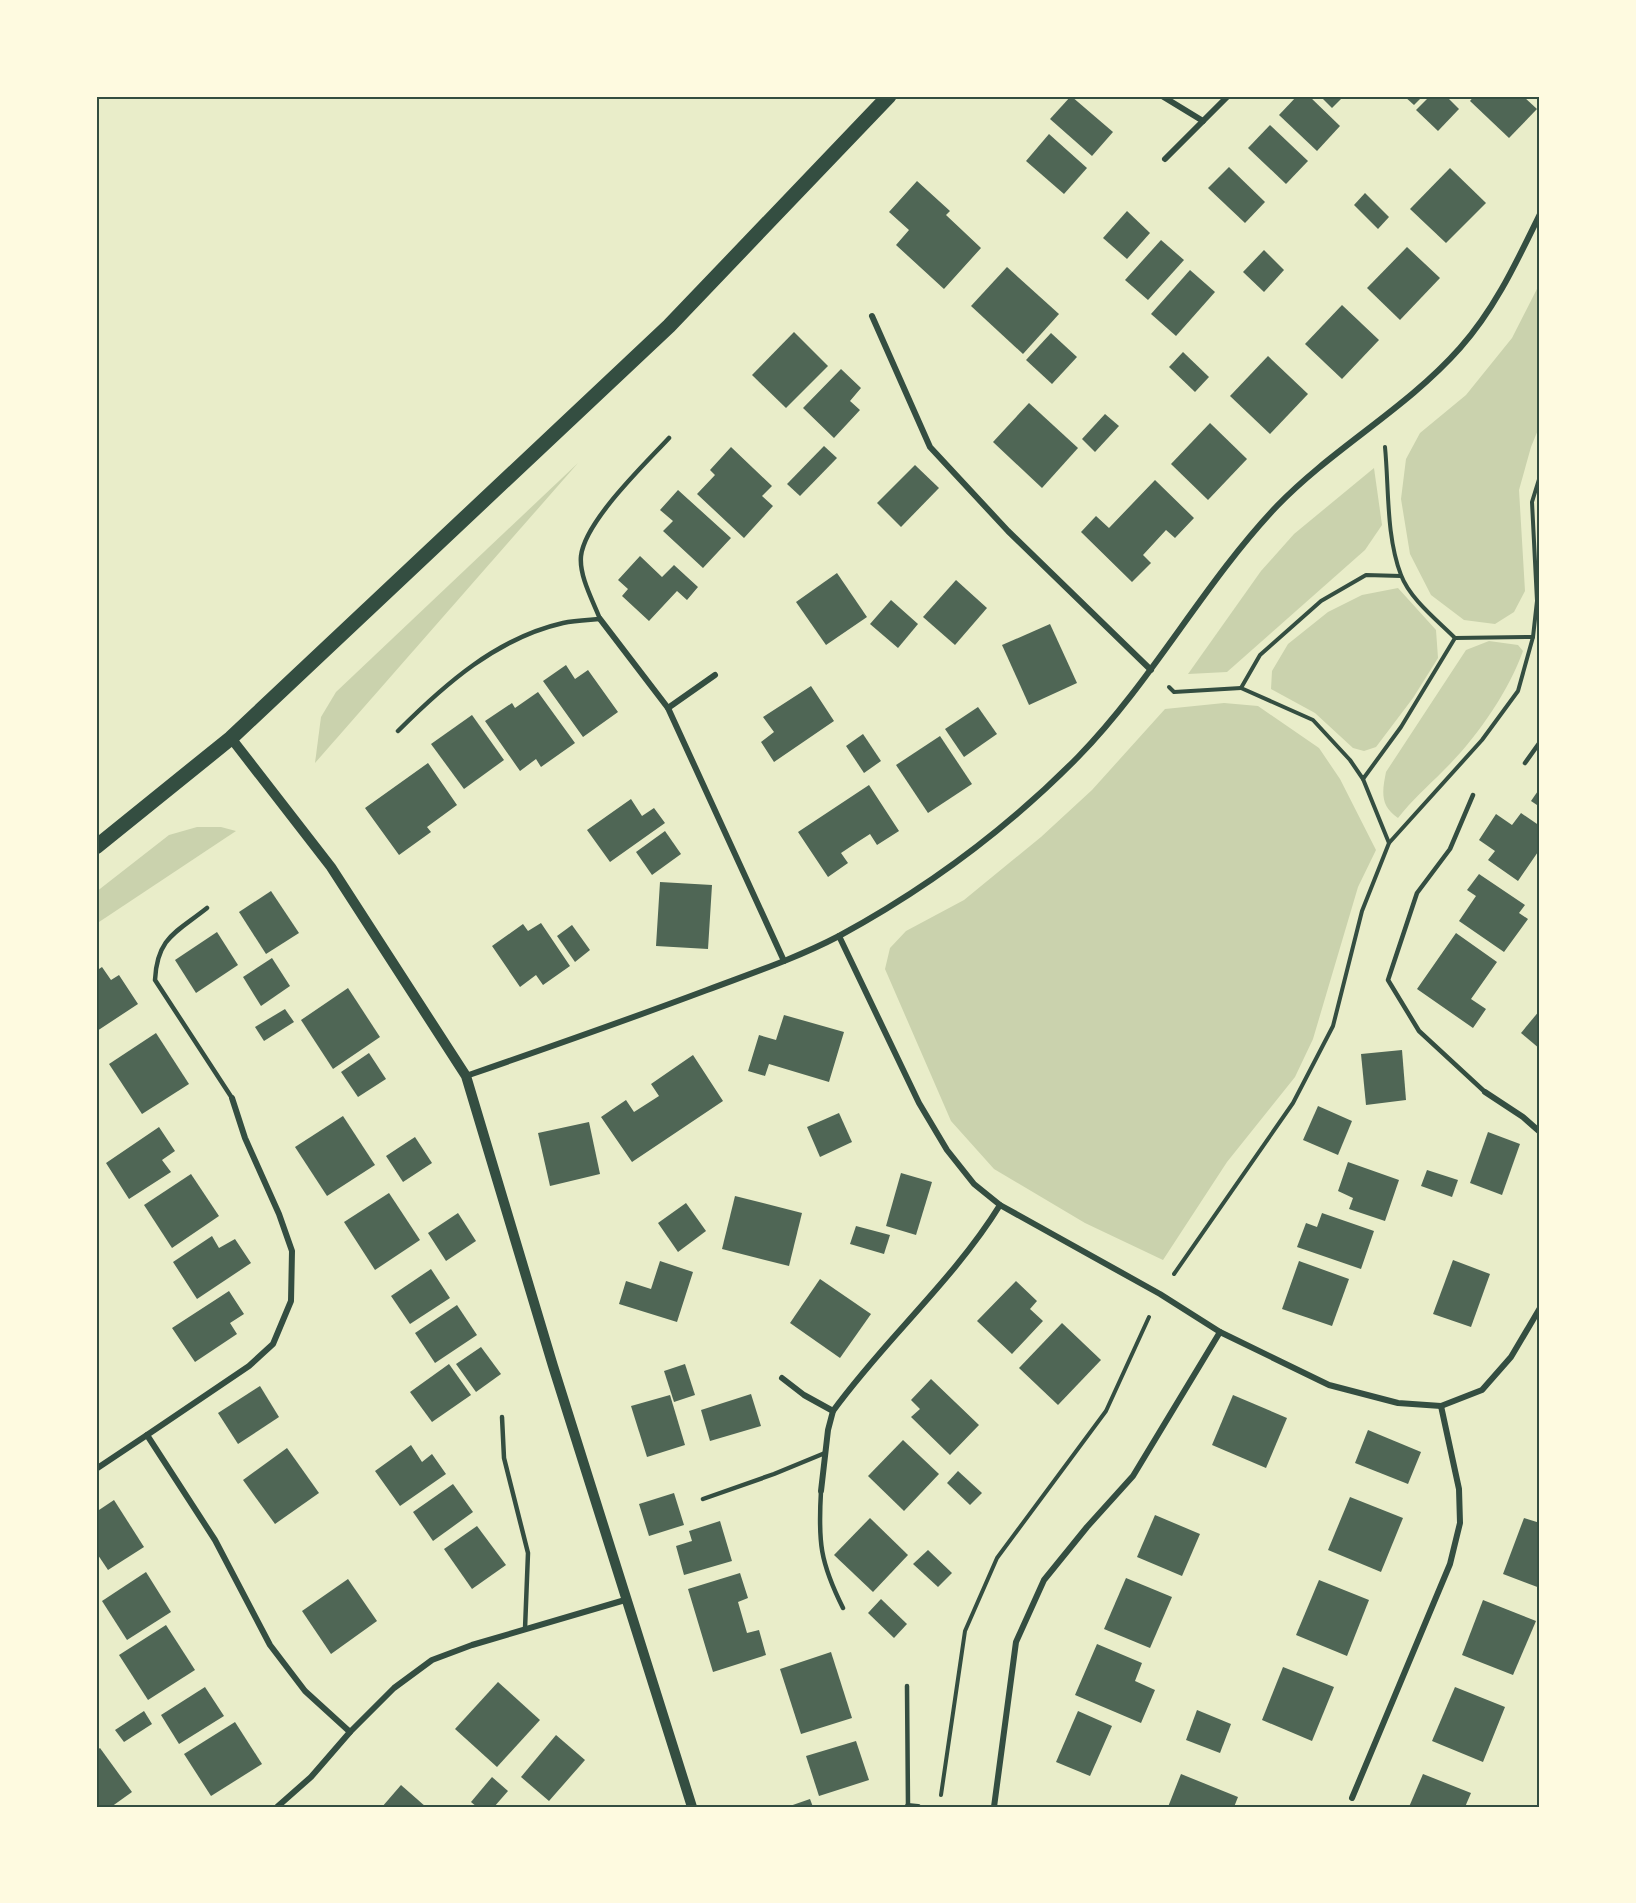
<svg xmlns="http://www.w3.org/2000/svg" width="1636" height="1903" font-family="Arial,sans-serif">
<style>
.green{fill:#cad2ad}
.building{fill:#4f6655}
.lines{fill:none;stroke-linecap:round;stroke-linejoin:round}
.path{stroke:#344e41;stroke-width:4}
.service{stroke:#344e41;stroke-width:4.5}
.minor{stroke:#344e41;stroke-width:6}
.tertiary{stroke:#344e41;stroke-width:10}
.primary{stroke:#344e41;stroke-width:15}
.neatline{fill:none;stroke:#344e41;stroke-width:2}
</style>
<rect width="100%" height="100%" fill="#e9edc9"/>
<!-- green -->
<g class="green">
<polygon points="1540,283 1540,425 1531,447 1519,490 1525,591 1514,612 1495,624 1464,620 1431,595 1410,554 1401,499 1406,459 1420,433 1466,395 1512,338"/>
<polygon points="578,463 315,763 321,717 336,692"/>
<polygon points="1374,468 1382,525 1365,550 1227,672 1188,674 1261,571 1294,534"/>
<polygon points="1398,588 1436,630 1438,658 1413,698 1376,747 1364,751 1353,748 1315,713 1271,689 1272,671 1288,644 1328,612 1362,595"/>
<path d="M 1489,641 L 1518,645 L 1523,651 C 1508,693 1475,740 1443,771 C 1427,787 1412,800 1398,818 C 1380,806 1382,792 1386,772 L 1466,650 Z"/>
<polygon points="1224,703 1258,706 1319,748 1340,779 1376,850 1358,887 1313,1039 1295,1077 1227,1162 1163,1260 1085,1223 994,1169 951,1121 885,969 890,948 906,931 964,900 1041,837 1092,790 1165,709"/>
<polygon points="197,827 221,827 236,831 96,924 96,892 169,835"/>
</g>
<!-- building -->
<g class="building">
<polygon points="1071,96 1113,132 1092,156 1050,119"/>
<polygon points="1297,96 1309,96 1340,126 1317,151 1279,115"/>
<polygon points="1320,96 1344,96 1332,108"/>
<polygon points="1404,96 1423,96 1414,105"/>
<polygon points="1430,96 1446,96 1459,109 1438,131 1416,110"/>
<polygon points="1474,96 1523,96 1537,109 1509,138 1470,101"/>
<polygon points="1270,125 1308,161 1286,184 1248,148"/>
<polygon points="1049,134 1087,168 1064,194 1026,161"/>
<polygon points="1229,167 1265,202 1245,223 1208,188"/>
<polygon points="1450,168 1486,203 1446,243 1410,209"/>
<polygon points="917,181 950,211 946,215 981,248 944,289 896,245 909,230 889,212"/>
<polygon points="1365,193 1389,217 1378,229 1354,205"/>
<polygon points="1127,211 1150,233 1127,259 1103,238"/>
<polygon points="1161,240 1184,260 1148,300 1125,280"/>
<polygon points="1407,247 1440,278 1400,320 1367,288"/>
<polygon points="1264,250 1284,270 1264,292 1243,272"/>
<polygon points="1007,267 1059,314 1023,354 971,306"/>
<polygon points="1190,270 1215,292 1176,336 1151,314"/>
<polygon points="1342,305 1379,340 1342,379 1305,344"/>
<polygon points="794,332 828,366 786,408 752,375"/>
<polygon points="1051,333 1077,357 1052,384 1026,360"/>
<polygon points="1183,352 1209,377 1195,392 1169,367"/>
<polygon points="1268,356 1308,394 1270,434 1230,396"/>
<polygon points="841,369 861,388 850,401 860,410 834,438 803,408"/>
<polygon points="1029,403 1078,448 1042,488 993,442"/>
<polygon points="1105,414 1119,426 1095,452 1082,439"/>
<polygon points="1210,423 1247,459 1208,500 1171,464"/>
<polygon points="824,446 837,458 800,496 787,484"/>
<polygon points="731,447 772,486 762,496 773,506 744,538 697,494 715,475 710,470"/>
<polygon points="915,465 939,488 901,527 877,503"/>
<polygon points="1155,480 1194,518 1175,538 1166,530 1155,542 1143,555 1151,563 1132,582 1081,532 1096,516 1109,528"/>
<polygon points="678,490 731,538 703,568 663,531 673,521 660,510"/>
<polygon points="640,556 662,577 674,565 698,587 687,600 677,591 649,621 622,596 628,589 618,580"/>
<polygon points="837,573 867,617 826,645 796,602"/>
<polygon points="956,580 987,608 955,645 923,617"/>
<polygon points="891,600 918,624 898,648 870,624"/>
<polygon points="1050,624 1077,683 1029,705 1002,645"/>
<polygon points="566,665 575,679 588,670 618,712 583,737 543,681"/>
<polygon points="811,686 834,721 774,762 761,742 774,732 763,717"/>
<polygon points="538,692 575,743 541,767 536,759 520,771 485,721 512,703 515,708"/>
<polygon points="978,707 997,734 964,757 945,729"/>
<polygon points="472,715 504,760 464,789 431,744"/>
<polygon points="863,734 881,761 864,773 846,746"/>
<polygon points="940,736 972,784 928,813 896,765"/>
<polygon points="428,763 457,805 427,827 431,832 399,855 365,808"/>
<polygon points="869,785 899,831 877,845 870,834 856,843 841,853 848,863 828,877 798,832"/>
<polygon points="1540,788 1540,807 1531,801"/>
<polygon points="631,799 642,816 654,808 665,823 610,862 587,830"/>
<polygon points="1521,813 1540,826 1540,849 1518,881 1488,860 1495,851 1479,840 1496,814 1512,825"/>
<polygon points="665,831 681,854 652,875 636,852"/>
<polygon points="1479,874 1525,905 1519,913 1528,919 1504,952 1459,921 1476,896 1467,890"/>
<polygon points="660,882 712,885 708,949 656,946"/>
<polygon points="271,891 299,933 266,954 239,912"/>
<polygon points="541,923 570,966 543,985 536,975 520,987 492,946 523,924 528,931"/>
<polygon points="572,925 590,950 575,962 557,936"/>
<polygon points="217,932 238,965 196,993 175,960"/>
<polygon points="1456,933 1497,962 1471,999 1486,1009 1473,1028 1417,989"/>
<polygon points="272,958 290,986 261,1006 243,977"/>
<polygon points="102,967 111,980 119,975 138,1004 97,1031 96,971"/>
<polygon points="348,988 380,1037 333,1069 301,1020"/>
<polygon points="285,1009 294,1022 264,1041 255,1027"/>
<polygon points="1540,1010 1540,1049 1521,1033"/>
<polygon points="784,1015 844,1032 829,1082 769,1064 765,1076 748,1071 759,1035 776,1040"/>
<polygon points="156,1033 189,1084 142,1114 109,1064"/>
<polygon points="1402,1050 1406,1100 1366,1105 1361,1054"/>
<polygon points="369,1053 386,1079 358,1097 341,1072"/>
<polygon points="693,1055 723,1101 632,1162 601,1117 626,1100 634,1112 659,1096 651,1084"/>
<polygon points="1318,1106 1352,1121 1338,1155 1303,1140"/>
<polygon points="839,1113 852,1142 820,1157 807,1127"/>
<polygon points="343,1116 375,1165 327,1196 295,1147"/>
<polygon points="589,1122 600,1174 550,1186 538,1133"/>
<polygon points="159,1127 175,1151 162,1160 171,1172 129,1199 106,1163"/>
<polygon points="1488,1132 1520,1144 1502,1195 1470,1183"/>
<polygon points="415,1137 432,1163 403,1182 386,1156"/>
<polygon points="1348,1162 1399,1180 1385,1221 1349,1209 1353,1198 1338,1191"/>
<polygon points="1427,1170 1458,1180 1452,1197 1421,1186"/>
<polygon points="901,1173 932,1182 916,1235 886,1226"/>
<polygon points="191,1174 219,1216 172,1248 144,1205"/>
<polygon points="389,1193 420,1240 375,1270 344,1222"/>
<polygon points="735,1196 802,1213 789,1266 722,1249"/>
<polygon points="686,1203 706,1231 678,1252 658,1223"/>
<polygon points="458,1213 476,1241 446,1261 428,1233"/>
<polygon points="1322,1213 1374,1231 1361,1269 1297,1247 1306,1223 1317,1227"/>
<polygon points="856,1226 890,1235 884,1254 850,1244"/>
<polygon points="212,1236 219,1248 235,1239 251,1263 197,1299 173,1262"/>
<polygon points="1453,1260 1490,1274 1471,1327 1433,1314"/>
<polygon points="660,1261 693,1272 677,1322 619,1304 626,1281 651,1289"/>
<polygon points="1299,1261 1349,1279 1332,1326 1282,1309"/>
<polygon points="431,1269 450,1298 410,1324 391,1296"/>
<polygon points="820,1279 871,1314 840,1358 790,1323"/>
<polygon points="1016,1281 1037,1301 1030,1309 1043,1321 1012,1354 977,1321"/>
<polygon points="229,1291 244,1314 230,1323 237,1334 195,1362 172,1328"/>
<polygon points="457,1305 477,1335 435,1363 415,1333"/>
<polygon points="1062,1323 1101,1360 1058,1405 1019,1368"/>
<polygon points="481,1347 501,1374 476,1392 456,1364"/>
<polygon points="449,1364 471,1395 432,1422 410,1392"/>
<polygon points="685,1364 695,1395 674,1402 664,1371"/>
<polygon points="931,1379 979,1425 950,1455 911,1417 920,1409 911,1400"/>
<polygon points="260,1386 279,1417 238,1444 218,1413"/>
<polygon points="751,1394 761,1426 710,1441 701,1410"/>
<polygon points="670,1395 685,1445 647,1457 631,1406"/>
<polygon points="1233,1395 1287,1418 1266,1468 1212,1445"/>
<polygon points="1368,1430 1421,1452 1408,1484 1355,1463"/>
<polygon points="903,1440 939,1474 904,1511 868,1476"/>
<polygon points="411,1445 422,1462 432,1454 446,1474 400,1506 375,1471"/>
<polygon points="287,1448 319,1493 275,1524 243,1480"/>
<polygon points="958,1471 982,1493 970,1505 947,1483"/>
<polygon points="453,1484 473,1512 433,1541 413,1512"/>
<polygon points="674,1493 684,1525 649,1536 639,1504"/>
<polygon points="1350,1497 1403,1518 1381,1572 1328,1550"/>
<polygon points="114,1500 144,1547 108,1570 96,1552 96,1512"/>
<polygon points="1155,1515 1200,1534 1182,1576 1137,1557"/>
<polygon points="870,1518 908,1555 873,1592 834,1555"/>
<polygon points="1524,1518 1540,1523 1540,1588 1503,1574"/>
<polygon points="720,1521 732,1561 684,1575 676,1546 692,1541 689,1531"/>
<polygon points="477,1526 506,1565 472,1589 444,1549"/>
<polygon points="928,1550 952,1573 938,1587 913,1564"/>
<polygon points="146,1572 171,1612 127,1640 102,1601"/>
<polygon points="740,1573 748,1598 738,1602 747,1633 759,1630 766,1655 713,1672 688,1589"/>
<polygon points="1126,1578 1172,1597 1150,1648 1104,1629"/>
<polygon points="348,1579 377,1621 331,1654 302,1611"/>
<polygon points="1319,1580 1369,1600 1347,1656 1296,1635"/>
<polygon points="881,1599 907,1624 894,1638 868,1613"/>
<polygon points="1483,1600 1536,1621 1513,1675 1462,1655"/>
<polygon points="166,1625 195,1670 148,1700 119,1655"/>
<polygon points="1097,1644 1142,1663 1135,1681 1155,1690 1141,1723 1075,1695"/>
<polygon points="831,1652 852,1718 801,1734 780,1669"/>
<polygon points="1283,1667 1334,1687 1312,1741 1262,1720"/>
<polygon points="498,1682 540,1720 497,1767 455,1729"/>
<polygon points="205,1687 224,1716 179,1744 161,1715"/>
<polygon points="1455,1687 1505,1707 1483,1762 1432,1741"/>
<polygon points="1197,1710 1231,1724 1220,1753 1186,1740"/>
<polygon points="144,1711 152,1724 124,1742 115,1730"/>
<polygon points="1078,1711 1112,1726 1090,1776 1056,1762"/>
<polygon points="235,1722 262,1764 211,1796 184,1754"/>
<polygon points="556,1735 585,1760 549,1801 521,1777"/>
<polygon points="856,1741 869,1780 819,1796 806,1756"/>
<polygon points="100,1748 132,1792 111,1807 96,1807 96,1751"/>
<polygon points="1181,1774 1238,1797 1234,1807 1168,1807"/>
<polygon points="1423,1774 1471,1793 1465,1807 1409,1807"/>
<polygon points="492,1777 508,1791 494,1807 477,1807 471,1802"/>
<polygon points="401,1785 426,1807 382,1807"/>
<polygon points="810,1799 813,1807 787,1807"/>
</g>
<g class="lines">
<!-- path -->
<g class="path">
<path d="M 1385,447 C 1389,488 1386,536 1401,575 C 1410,599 1437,620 1455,638 L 1533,637"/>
<polyline points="1401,576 1366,575 1321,601 1260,655 1241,688 1313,720 1350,760 1363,779 1401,727 1455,638"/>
<polyline points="1169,687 1174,692 1241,688"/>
<polyline points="1363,779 1389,843"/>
<polyline points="1174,1274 1293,1103 1333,1026 1362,911 1389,843 1482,740 1518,691 1533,637 1537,601 1532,502 1540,476"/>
<polyline points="941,1795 965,1631 997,1558 1106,1411 1149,1317"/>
</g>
<!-- service -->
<g class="service">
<path d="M 398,731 C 445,684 497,638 563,623 C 575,620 588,620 600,619 C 593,601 579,576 581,556 C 585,521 645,464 669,438"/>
<polyline points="1525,763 1540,742"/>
<polyline points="1473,795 1450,849 1417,893 1388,980 1419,1031 1485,1092"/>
<path d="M 207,908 C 177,932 157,937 155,980 L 232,1098"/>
<polyline points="502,1417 504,1458 528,1553 525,1629"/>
<path d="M 821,1491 C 818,1542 820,1562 843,1608"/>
<polyline points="703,1499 774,1474 825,1453"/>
<polyline points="907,1686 908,1806"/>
</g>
<!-- minor -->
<g class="minor">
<polyline points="1162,96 1203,121"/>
<polyline points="1165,159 1228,96"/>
<polyline points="872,316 930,447 1008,531 1151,670"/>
<polyline points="600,619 668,708 784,961"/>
<polyline points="668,708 715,675"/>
<polyline points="839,936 919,1103 947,1150 974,1184 1000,1205 1160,1294 1220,1332 1329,1385 1398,1403 1441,1406 1482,1390 1511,1357 1540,1308"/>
<path d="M 466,1076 C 547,1048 627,1020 707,990 C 752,973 797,958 839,936 C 926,889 1009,827 1078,757 C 1153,680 1203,584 1277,506 C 1333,448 1406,409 1460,348 C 1495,309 1517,261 1540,214"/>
<polyline points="1485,1092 1523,1117 1540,1132"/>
<polyline points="232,1098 245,1138 279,1214 292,1251 291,1301 273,1344 249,1366 147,1435 215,1540 270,1645 305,1691 350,1732"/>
<polyline points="782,1378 804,1395 833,1411"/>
<polyline points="96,1469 147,1435"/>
<path d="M 821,1491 L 828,1430 L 833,1411 C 885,1339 953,1281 1000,1205"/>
<polyline points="1352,1798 1450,1564 1460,1523 1459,1489 1441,1406"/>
<polyline points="908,1806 918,1807"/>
<polyline points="277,1807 311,1777 350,1732 394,1688 432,1660 472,1645 625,1600"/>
<polyline points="994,1807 1016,1642 1044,1580 1087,1527 1133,1476 1220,1332"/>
</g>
<!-- tertiary -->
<polyline class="tertiary" points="231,738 331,867 466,1076 553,1366 692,1807"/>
<!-- primary -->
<polyline class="primary" points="96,847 231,738 669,326 889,96"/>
</g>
<!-- border -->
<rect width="1636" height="1903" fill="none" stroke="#fefae0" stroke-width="195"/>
<rect x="98" y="98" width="1440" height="1708" class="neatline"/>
</svg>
